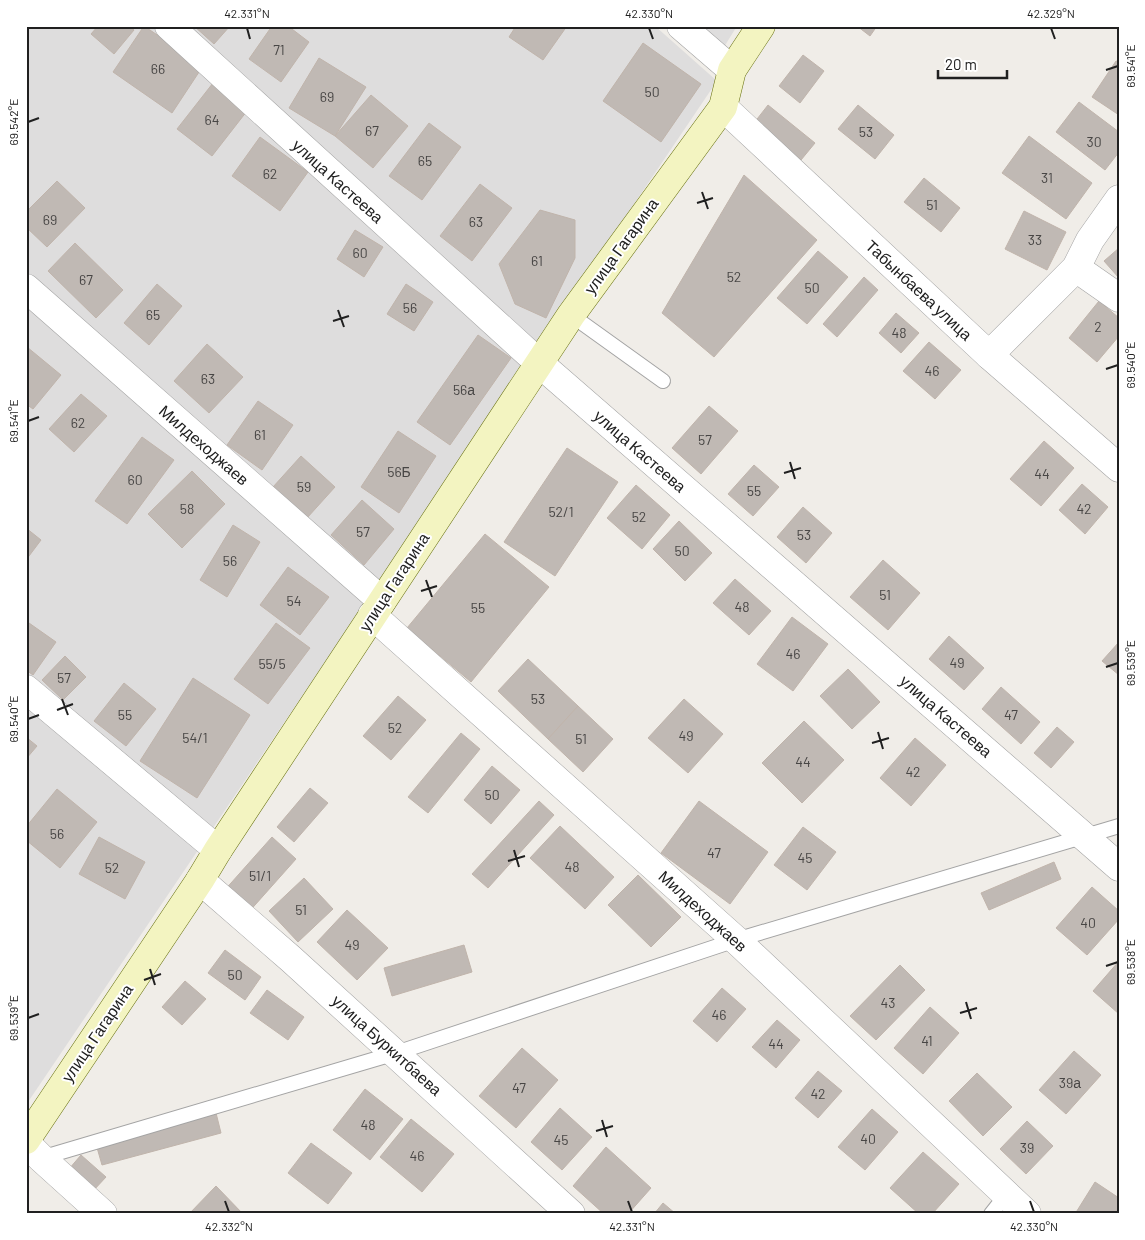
<svg xmlns="http://www.w3.org/2000/svg" width="1145" height="1240" font-family="Barlow,sans-serif">
<style>
.residential{fill:#dedddd}
.building{fill:#c0b9b4;stroke:#c0b4ab}
.lines{fill:none;stroke-linecap:round;stroke-linejoin:round}
.lane-casing{stroke:#a4a4a4;stroke-width:16}
.street-casing{stroke:#a4a4a4;stroke-width:29}
.secondary-casing{stroke:#67700f;stroke-width:29}
.lane{stroke:#fff;stroke-width:14}
.street{stroke:#fff;stroke-width:28}
.secondary{stroke:#f3f4c1;stroke-width:28}
.ticks{fill:none;stroke:#202020;stroke-width:2}
.labels{text-anchor:middle;stroke-width:4;stroke-linejoin:round;paint-order:stroke}
.number-label{font-size:14px;fill:#484645}
.street-label{font-size:16px;fill:#202020;stroke:#fff}
.neatline{fill:none;stroke:#202020;stroke-width:2}
.ticks-label{font-size:12px;text-anchor:middle;fill:#202020}
</style>
<rect width="100%" height="100%" fill="#f0ede8"/>
<!-- residential -->
<g class="residential">
<polygon points="26,26 655,26 717,81 26,1105"/>
<polygon points="698,26 737,26 724,47"/>
</g>
<!-- building -->
<g class="building">
<polygon points="98,26 129,26 134,30 114,54 91,34"/>
<polygon points="144,26 203,66 172,113 113,72"/>
<polygon points="194,26 230,26 214,44"/>
<polygon points="272,26 288,26 309,42 281,82 249,59"/>
<polygon points="516,26 567,26 543,60 509,37"/>
<polygon points="857,26 877,26 870,36"/>
<polygon points="643,43 701,84 661,142 603,101"/>
<polygon points="803,55 824,71 800,103 779,86"/>
<polygon points="319,58 366,87 335,136 289,108"/>
<polygon points="1116,61 1119,62 1119,115 1092,97"/>
<polygon points="213,83 247,111 212,156 177,129"/>
<polygon points="371,95 408,126 373,168 335,136"/>
<polygon points="1079,102 1119,132 1119,152 1105,170 1056,132"/>
<polygon points="768,105 815,143 801,160 754,123"/>
<polygon points="858,105 894,135 875,159 838,129"/>
<polygon points="429,123 461,147 422,200 389,176"/>
<polygon points="1029,136 1092,183 1066,219 1002,173"/>
<polygon points="260,137 308,172 280,211 232,176"/>
<polygon points="744,175 817,240 714,357 662,313"/>
<polygon points="924,178 960,208 941,232 904,202"/>
<polygon points="57,181 85,208 47,247 26,227 26,212"/>
<polygon points="480,184 512,208 472,261 440,236"/>
<polygon points="540,210 575,220 575,258 546,318 515,304 499,264"/>
<polygon points="1024,211 1066,232 1047,270 1005,249"/>
<polygon points="355,230 383,247 364,277 337,259"/>
<polygon points="75,243 123,290 96,318 48,271"/>
<polygon points="1119,248 1119,278 1104,261"/>
<polygon points="818,251 848,277 807,324 777,298"/>
<polygon points="864,277 878,290 837,337 823,324"/>
<polygon points="157,284 182,306 149,345 124,323"/>
<polygon points="406,284 433,302 414,331 387,314"/>
<polygon points="1099,301 1119,318 1119,336 1097,362 1069,338"/>
<polygon points="896,313 919,333 901,353 879,333"/>
<polygon points="478,335 511,358 450,445 417,422"/>
<polygon points="929,342 961,370 935,399 903,371"/>
<polygon points="207,344 243,377 209,413 174,381"/>
<polygon points="27,347 61,375 33,409 26,404"/>
<polygon points="81,394 107,416 74,452 49,429"/>
<polygon points="258,401 293,425 262,470 227,445"/>
<polygon points="709,406 738,431 701,474 672,448"/>
<polygon points="398,431 436,456 399,513 361,487"/>
<polygon points="142,437 174,460 127,524 95,501"/>
<polygon points="1044,441 1074,468 1041,506 1010,479"/>
<polygon points="567,448 618,482 555,576 504,542"/>
<polygon points="301,456 335,487 307,518 273,487"/>
<polygon points="754,465 779,487 753,516 728,494"/>
<polygon points="192,471 225,504 182,548 148,514"/>
<polygon points="1082,484 1108,507 1085,534 1059,510"/>
<polygon points="636,485 670,515 642,549 607,518"/>
<polygon points="362,500 394,529 364,565 331,535"/>
<polygon points="803,507 832,533 806,563 777,537"/>
<polygon points="679,521 712,553 685,581 653,549"/>
<polygon points="233,525 260,542 227,597 200,580"/>
<polygon points="26,528 41,540 26,560"/>
<polygon points="485,534 549,587 471,682 407,628"/>
<polygon points="883,560 920,593 888,630 850,597"/>
<polygon points="288,567 329,597 300,635 260,605"/>
<polygon points="735,579 771,611 749,635 713,603"/>
<polygon points="792,617 828,644 793,691 757,664"/>
<polygon points="29,623 56,642 33,675 26,670 26,627"/>
<polygon points="276,623 310,648 268,704 234,679"/>
<polygon points="949,636 984,668 964,690 929,659"/>
<polygon points="1119,642 1119,675 1102,661"/>
<polygon points="65,656 86,677 63,700 42,680"/>
<polygon points="528,659 578,706 548,739 498,691"/>
<polygon points="848,669 880,702 852,729 820,696"/>
<polygon points="193,678 250,715 197,798 140,761"/>
<polygon points="124,683 156,709 126,746 94,721"/>
<polygon points="1001,687 1040,722 1021,744 982,709"/>
<polygon points="398,696 426,720 391,760 363,736"/>
<polygon points="684,699 723,734 688,773 648,738"/>
<polygon points="578,706 613,739 583,772 548,739"/>
<polygon points="804,721 844,760 802,803 762,763"/>
<polygon points="1057,727 1074,742 1051,768 1034,753"/>
<polygon points="461,733 480,749 428,813 408,797"/>
<polygon points="26,737 37,746 26,759"/>
<polygon points="915,738 946,765 911,806 880,778"/>
<polygon points="492,766 520,790 491,824 464,800"/>
<polygon points="310,788 328,803 294,842 277,827"/>
<polygon points="57,789 97,822 60,868 26,840 26,827"/>
<polygon points="539,801 554,815 488,888 472,874"/>
<polygon points="699,801 768,852 730,904 661,853"/>
<polygon points="560,826 614,877 585,909 530,858"/>
<polygon points="803,827 836,852 807,890 774,865"/>
<polygon points="99,837 145,862 125,899 79,874"/>
<polygon points="272,837 296,859 247,914 223,892"/>
<polygon points="1054,862 1061,879 989,910 981,893"/>
<polygon points="638,875 681,917 651,947 608,905"/>
<polygon points="304,878 333,909 298,942 269,911"/>
<polygon points="1092,887 1119,911 1119,919 1087,955 1056,928"/>
<polygon points="347,910 388,948 357,980 317,942"/>
<polygon points="464,945 472,972 392,996 384,968"/>
<polygon points="225,950 261,977 245,1000 208,973"/>
<polygon points="1119,961 1119,1014 1093,991"/>
<polygon points="900,965 925,990 876,1040 850,1016"/>
<polygon points="185,981 206,999 182,1025 162,1007"/>
<polygon points="722,988 746,1009 717,1042 693,1021"/>
<polygon points="267,990 304,1017 288,1040 250,1013"/>
<polygon points="930,1007 959,1033 923,1074 894,1048"/>
<polygon points="777,1020 800,1040 776,1068 752,1047"/>
<polygon points="522,1048 558,1080 516,1128 479,1096"/>
<polygon points="1074,1051 1101,1075 1066,1114 1039,1090"/>
<polygon points="818,1071 842,1091 818,1118 795,1098"/>
<polygon points="977,1073 1012,1107 983,1136 949,1101"/>
<polygon points="365,1089 403,1119 370,1160 333,1130"/>
<polygon points="560,1108 592,1137 562,1170 531,1142"/>
<polygon points="872,1109 898,1132 865,1170 838,1147"/>
<polygon points="216,1113 221,1133 102,1165 96,1144"/>
<polygon points="411,1119 454,1154 422,1192 380,1157"/>
<polygon points="1027,1121 1053,1146 1026,1174 1000,1149"/>
<polygon points="311,1143 352,1173 328,1204 288,1173"/>
<polygon points="606,1147 651,1188 628,1214 604,1214 573,1186"/>
<polygon points="923,1152 959,1184 932,1214 919,1214 890,1188"/>
<polygon points="81,1155 106,1177 93,1191 69,1169"/>
<polygon points="1095,1182 1119,1198 1119,1214 1075,1214"/>
<polygon points="216,1186 243,1214 189,1214"/>
<polygon points="663,1203 676,1214 654,1214"/>
</g>
<g class="lines">
<defs>
<g id="lane">
<polyline points="571,315 663,381"/>
<polyline points="41,1158 396,1053 736,940 1119,826"/>
<polyline points="991,1214 1006,1195"/>
</g>
<g id="street">
<polyline points="169,26 539,363 1119,867"/>
<polyline points="681,26 732,70"/>
<polyline points="723,107 989,355 1119,468"/>
<polyline points="1076,268 1119,298"/>
<polyline points="26,288 382,601"/>
<polyline points="989,355 1076,268 1090,240 1119,199"/>
<polyline points="372,615 736,940 1027,1214"/>
<polyline points="26,689 218,850"/>
<polyline points="200,880 291,959 571,1214"/>
<polyline points="26,1143 41,1158 103,1214"/>
</g>
<polyline id="secondary" points="26,1140 200,880 218,850 571,315 723,107 732,70 761,26"/>
</defs>
<!-- lane casing -->
<use href="#lane" class="lane-casing"/>
<!-- street casing -->
<use href="#street" class="street-casing"/>
<!-- secondary casing -->
<use href="#secondary" class="secondary-casing"/>
<!-- lane -->
<use href="#lane" class="lane"/>
<!-- street -->
<use href="#street" class="street"/>
<!-- secondary -->
<use href="#secondary" class="secondary"/>
</g>
<!-- ticks -->
<path class="ticks" d="M 247,28 L 250,39M 649,28 L 653,39M 1051,28 L 1055,39M 1106,70 L 1118,66M 28,122 L 39,118M 702,192 L 708,209M 697,203 L 713,198M 338,310 L 344,327M 333,321 L 349,316M 1106,369 L 1118,365M 28,421 L 39,417M 790,462 L 795,479M 784,473 L 801,468M 426,580 L 432,597M 421,591 L 437,586M 1106,667 L 1118,663M 62,699 L 68,715M 57,710 L 73,704M 28,719 L 39,715M 878,732 L 883,749M 872,743 L 889,738M 514,850 L 519,867M 508,861 L 525,856M 1106,966 L 1118,962M 150,969 L 155,985M 144,980 L 161,974M 966,1002 L 971,1019M 960,1013 L 977,1008M 28,1018 L 39,1014M 602,1120 L 607,1137M 596,1131 L 613,1126M 225,1201 L 229,1212M 628,1201 L 632,1212M 1030,1201 L 1034,1212"/>
<g class="labels">
<!-- number labels -->
<g class="number-label">
<text x="279" y="55">71</text>
<text x="158" y="74">66</text>
<text x="652" y="97">50</text>
<text x="327" y="102">69</text>
<text x="212" y="125">64</text>
<text x="372" y="136">67</text>
<text x="866" y="137">53</text>
<text x="1094" y="147">30</text>
<text x="425" y="166">65</text>
<text x="270" y="179">62</text>
<text x="1047" y="183">31</text>
<text x="932" y="210">51</text>
<text x="50" y="225">69</text>
<text x="476" y="227">63</text>
<text x="1035" y="245">33</text>
<text x="360" y="258">60</text>
<text x="537" y="266">61</text>
<text x="734" y="282">52</text>
<text x="86" y="285">67</text>
<text x="812" y="293">50</text>
<text x="410" y="313">56</text>
<text x="153" y="320">65</text>
<text x="1098" y="332">2</text>
<text x="899" y="338">48</text>
<text x="932" y="376">46</text>
<text x="208" y="384">63</text>
<text x="464" y="395">56а</text>
<text x="78" y="428">62</text>
<text x="260" y="440">61</text>
<text x="705" y="445">57</text>
<text x="399" y="477">56Б</text>
<text x="1042" y="479">44</text>
<text x="135" y="485">60</text>
<text x="304" y="492">59</text>
<text x="754" y="496">55</text>
<text x="187" y="514">58</text>
<text x="1084" y="514">42</text>
<text x="561" y="517">52/1</text>
<text x="639" y="522">52</text>
<text x="363" y="537">57</text>
<text x="804" y="540">53</text>
<text x="682" y="556">50</text>
<text x="230" y="566">56</text>
<text x="885" y="600">51</text>
<text x="294" y="606">54</text>
<text x="742" y="612">48</text>
<text x="478" y="613">55</text>
<text x="793" y="659">46</text>
<text x="957" y="668">49</text>
<text x="272" y="669">55/5</text>
<text x="64" y="683">57</text>
<text x="538" y="704">53</text>
<text x="125" y="720">55</text>
<text x="1011" y="720">47</text>
<text x="395" y="733">52</text>
<text x="686" y="741">49</text>
<text x="195" y="743">54/1</text>
<text x="581" y="744">51</text>
<text x="803" y="767">44</text>
<text x="913" y="777">42</text>
<text x="492" y="800">50</text>
<text x="57" y="839">56</text>
<text x="714" y="858">47</text>
<text x="805" y="863">45</text>
<text x="572" y="872">48</text>
<text x="112" y="873">52</text>
<text x="260" y="881">51/1</text>
<text x="301" y="915">51</text>
<text x="1088" y="928">40</text>
<text x="352" y="950">49</text>
<text x="235" y="980">50</text>
<text x="888" y="1008">43</text>
<text x="719" y="1020">46</text>
<text x="927" y="1046">41</text>
<text x="776" y="1049">44</text>
<text x="1070" y="1088">39а</text>
<text x="519" y="1093">47</text>
<text x="818" y="1099">42</text>
<text x="368" y="1130">48</text>
<text x="868" y="1144">40</text>
<text x="561" y="1145">45</text>
<text x="1027" y="1153">39</text>
<text x="417" y="1161">46</text>
</g>
<!-- street labels -->
<g class="street-label">
<text transform="translate(338 181) rotate(42)" y="6">улица Кастеева</text>
<text transform="translate(621 246) rotate(-54)" y="6">улица Гагарина</text>
<text transform="translate(919 290) rotate(43)" y="6">Табынбаева улица</text>
<text transform="translate(204 445) rotate(41)" y="6">Милдеходжаев</text>
<text transform="translate(640 451) rotate(41)" y="6">улица Кастеева</text>
<text transform="translate(394 582) rotate(-57)" y="6">улица Гагарина</text>
<text transform="translate(946 716) rotate(41)" y="6">улица Кастеева</text>
<text transform="translate(703 911) rotate(42)" y="6">Милдеходжаев</text>
<text transform="translate(97 1033) rotate(-56)" y="6">улица Гагарина</text>
<text transform="translate(387 1045) rotate(42)" y="6">улица Буркитбаева</text>
</g>
</g>
<!-- border -->
<rect width="1145" height="1240" fill="none" stroke="#ffffff" stroke-width="55"/>
<!-- scale -->
<path d="M938 70v8h69v-8" fill="none" stroke="#202020" stroke-width="2.5"/>
<text x="945" y="70" font-size="15" fill="#202020" stroke="#ffffff" stroke-width="4" paint-order="stroke">20 m</text>
<rect x="28" y="28" width="1090" height="1184" class="neatline"/>
<g class="ticks-label">
<text x="247" y="18">42.331°N</text>
<text x="649" y="18">42.330°N</text>
<text x="1051" y="18">42.329°N</text>
<text transform="translate(1131 66) rotate(-90)" y="4">69.541°E</text>
<text transform="translate(14 122) rotate(-90)" y="4">69.542°E</text>
<text transform="translate(1131 365) rotate(-90)" y="4">69.540°E</text>
<text transform="translate(14 421) rotate(-90)" y="4">69.541°E</text>
<text transform="translate(1131 663) rotate(-90)" y="4">69.539°E</text>
<text transform="translate(14 719) rotate(-90)" y="4">69.540°E</text>
<text transform="translate(1131 962) rotate(-90)" y="4">69.538°E</text>
<text transform="translate(14 1018) rotate(-90)" y="4">69.539°E</text>
<text x="229" y="1231">42.332°N</text>
<text x="632" y="1231">42.331°N</text>
<text x="1034" y="1231">42.330°N</text>
</g>
</svg>
